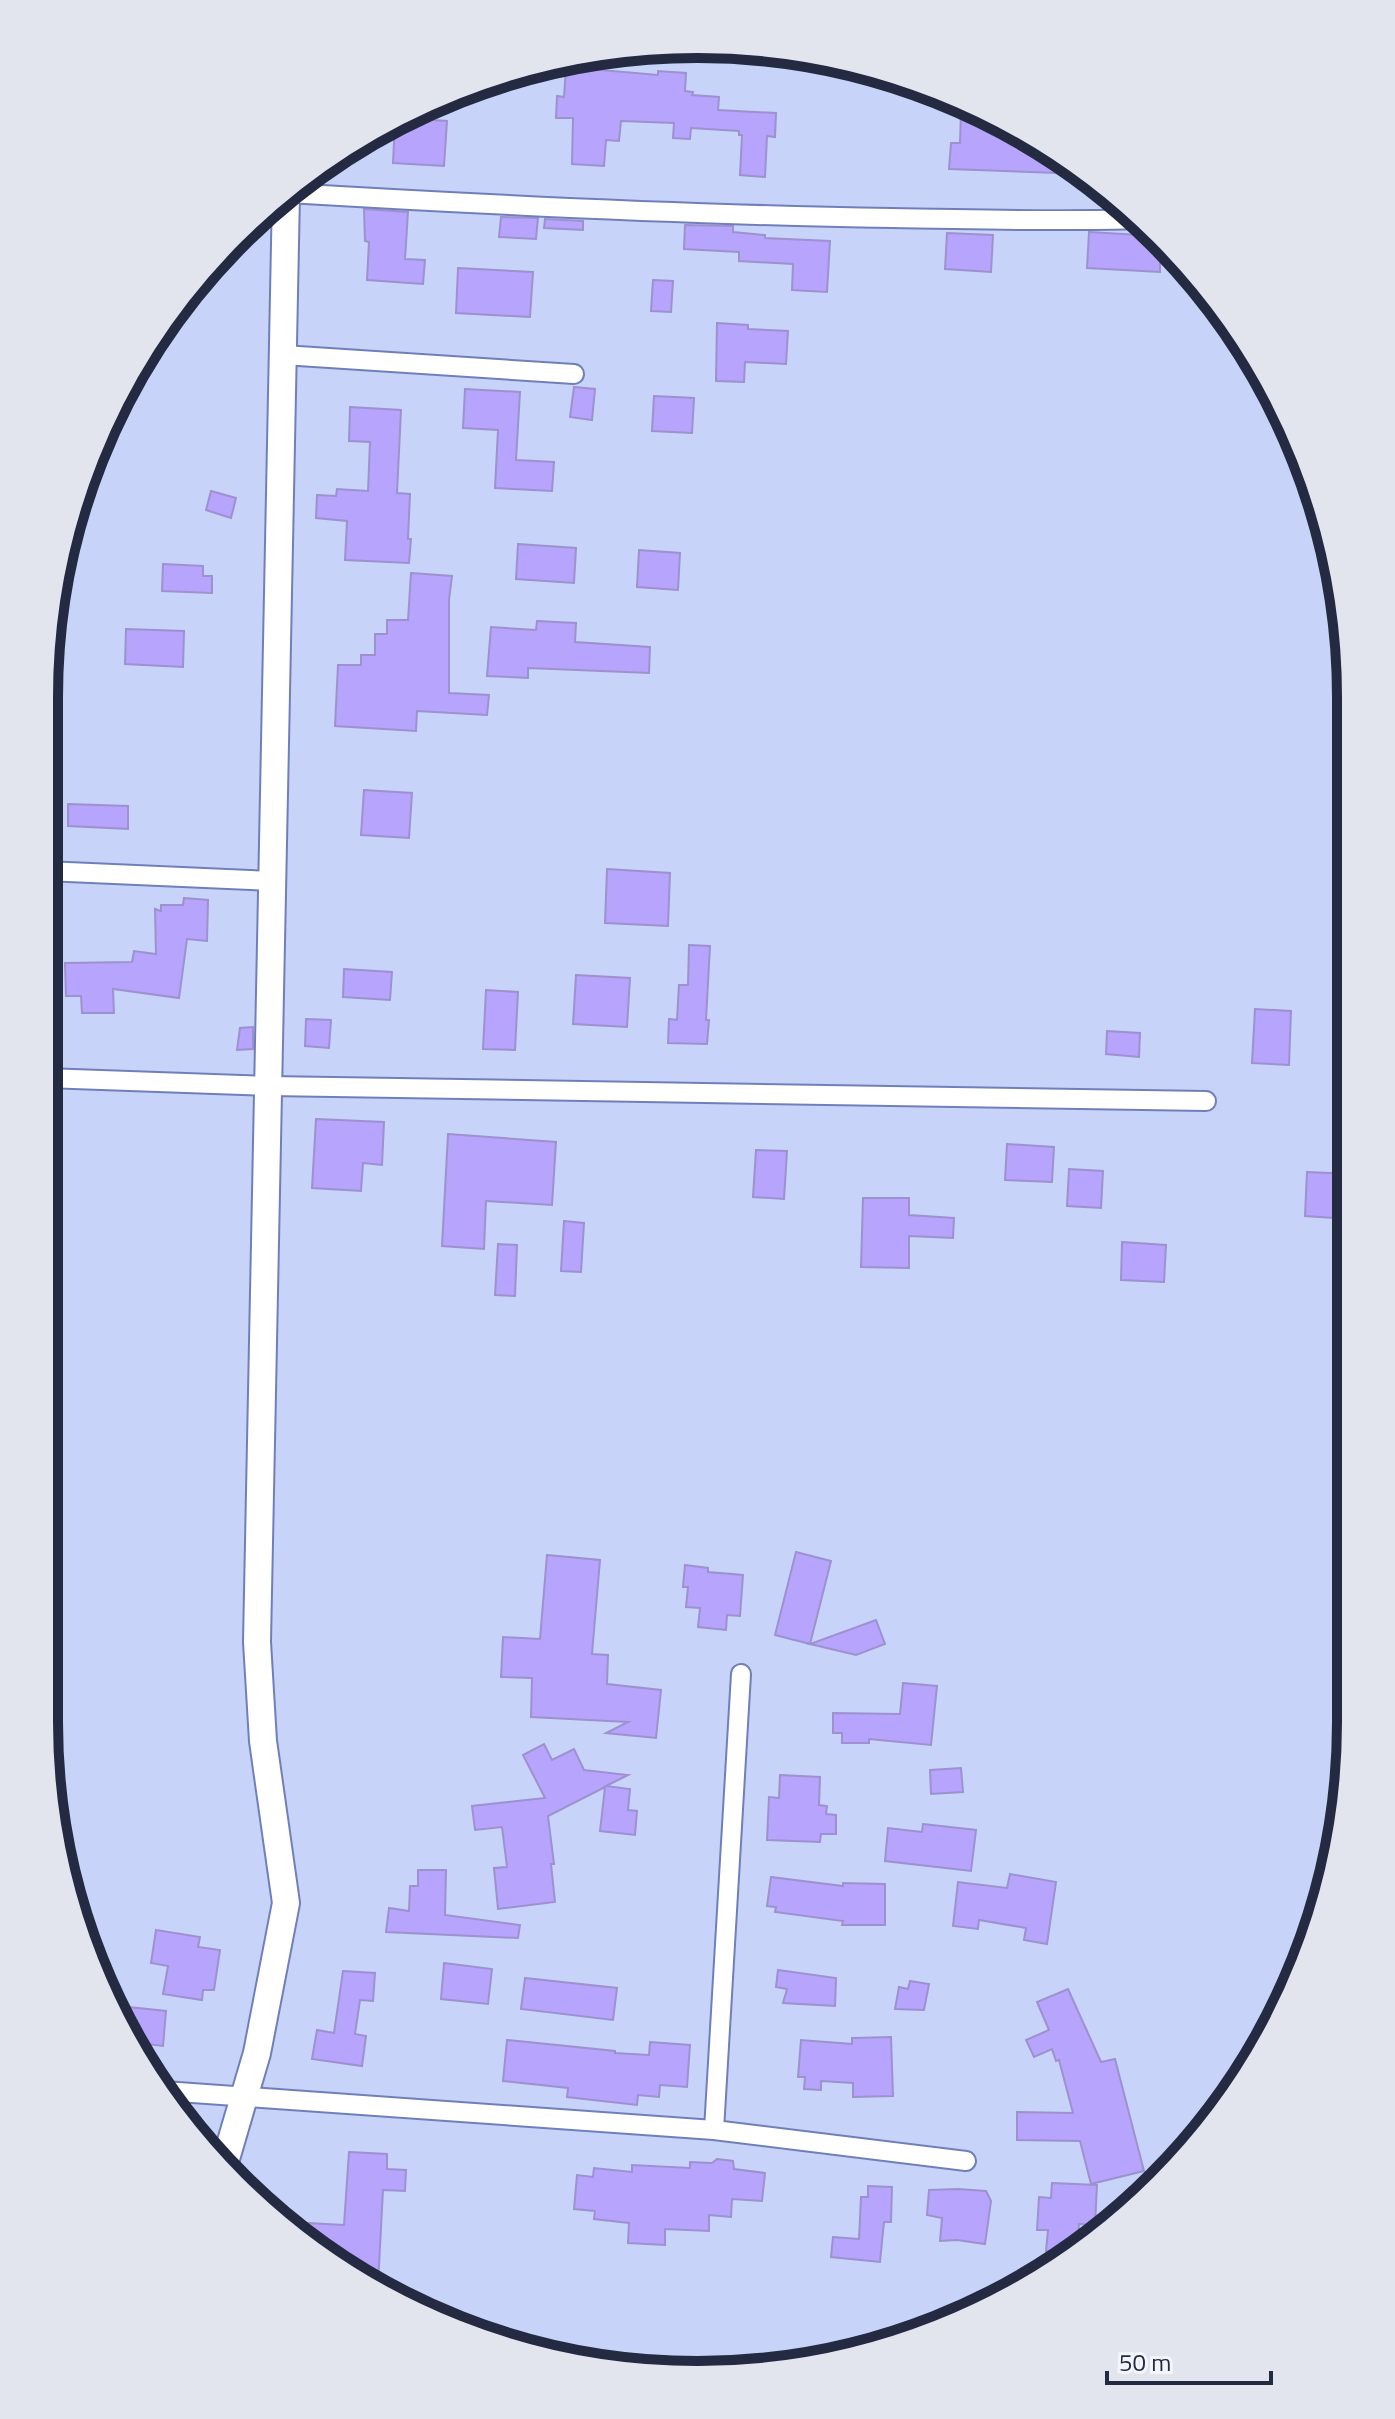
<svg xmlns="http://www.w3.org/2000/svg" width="1395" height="2419" font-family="'Titillium Web',sans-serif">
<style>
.building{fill:#b6a4fd;stroke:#9d91cf;stroke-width:2}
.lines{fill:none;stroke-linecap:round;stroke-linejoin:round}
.street-casing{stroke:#707fb9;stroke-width:22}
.secondary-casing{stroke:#707fb9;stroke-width:30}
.street{stroke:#fff;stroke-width:18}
.secondary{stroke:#fff;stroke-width:26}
.rim{fill:none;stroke:#232a42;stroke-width:10}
</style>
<rect width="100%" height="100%" fill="#c8d3f9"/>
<!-- building -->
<g class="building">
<polygon points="566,67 658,75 658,71 686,73 685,91 693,92 692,95 719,97 718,110 776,113 775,137 767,136 765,177 740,175 742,135 739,135 739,131 691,128 690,139 673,138 674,123 621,121 619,141 606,140 604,166 572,164 573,118 556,118 557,96 564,97"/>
<polygon points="961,111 983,112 1060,154 1085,174 949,169 951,143 960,143"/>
<polygon points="401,118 447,121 444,166 393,163 395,122"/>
<polygon points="364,209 408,212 405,259 425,260 423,284 367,280 369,242 365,241"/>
<polygon points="501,217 538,218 536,239 499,237"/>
<polygon points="545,219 583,221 583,230 544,228"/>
<polygon points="685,225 733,226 733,232 765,235 765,238 830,241 827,292 792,290 793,264 739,261 739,252 684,249"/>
<polygon points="1089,232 1140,235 1141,232 1156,233 1175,255 1160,255 1160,272 1087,268"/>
<polygon points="947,233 993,235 991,272 945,269"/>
<polygon points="458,268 533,272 530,317 456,313"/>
<polygon points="653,280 673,281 671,312 651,311"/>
<polygon points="717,323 748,325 748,329 788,331 786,364 745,362 744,382 716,381"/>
<polygon points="574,387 595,389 592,420 570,417"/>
<polygon points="465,389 520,392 516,460 554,462 552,491 495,488 498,430 463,428"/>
<polygon points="654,396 694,398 692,433 652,431"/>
<polygon points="350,407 401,410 397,493 410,494 408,539 411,539 409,563 345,560 347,521 316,518 317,495 336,496 337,489 368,491 370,442 349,441"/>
<polygon points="211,491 236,498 231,518 206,510"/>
<polygon points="518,544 576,548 574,583 516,579"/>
<polygon points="639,550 680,553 678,590 637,587"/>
<polygon points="163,564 203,566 203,576 212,576 212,593 162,591"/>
<polygon points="411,573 452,576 449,600 449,693 489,695 487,715 417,711 416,731 335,726 338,665 361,665 361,655 375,655 375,634 387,634 387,620 408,620"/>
<polygon points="537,621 576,623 575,642 650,647 649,673 528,668 528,678 487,676 491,627 536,630"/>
<polygon points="126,629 184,631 183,667 125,664"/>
<polygon points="364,790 412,793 409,838 361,835"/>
<polygon points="68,804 128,806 128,829 68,826"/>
<polygon points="607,869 670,873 668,926 605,923"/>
<polygon points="184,898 208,900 207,941 187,939 179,998 113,989 114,1013 82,1013 81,996 66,996 65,963 132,962 134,951 156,954 155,909 161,911 161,905 183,905"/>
<polygon points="689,945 710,946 706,1020 709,1020 707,1044 668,1043 669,1019 677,1020 679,985 688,985"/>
<polygon points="344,969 392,972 390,1000 343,997"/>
<polygon points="576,975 630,978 627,1027 573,1024"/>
<polygon points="486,990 518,992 515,1050 483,1049"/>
<polygon points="1255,1009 1291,1011 1289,1065 1252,1063"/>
<polygon points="306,1019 331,1020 329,1048 305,1046"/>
<polygon points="253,1027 253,1049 237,1050 240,1028"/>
<polygon points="1107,1031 1140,1033 1139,1057 1106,1054"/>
<polygon points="316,1119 384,1122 382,1165 363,1163 361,1191 312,1188"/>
<polygon points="448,1134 556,1142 552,1205 486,1201 484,1249 442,1246"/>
<polygon points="1007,1144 1054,1147 1052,1182 1005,1180"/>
<polygon points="756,1150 787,1151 784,1199 753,1197"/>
<polygon points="1069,1169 1103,1171 1101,1208 1067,1206"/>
<polygon points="1307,1172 1350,1174 1348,1219 1305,1216"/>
<polygon points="863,1198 909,1198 909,1215 954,1218 953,1238 909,1236 909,1268 861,1267"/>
<polygon points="564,1221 584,1223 581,1272 561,1271"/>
<polygon points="1122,1242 1166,1245 1164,1282 1121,1280"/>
<polygon points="498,1244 517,1245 515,1296 495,1295"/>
<polygon points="796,1552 831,1561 810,1644 775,1635"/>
<polygon points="547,1555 600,1560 592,1654 608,1655 607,1684 661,1690 656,1738 606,1733 628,1722 531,1717 532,1678 501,1677 503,1637 540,1639"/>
<polygon points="685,1565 708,1568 708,1572 743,1575 740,1616 727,1615 726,1630 698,1627 700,1608 686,1607 688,1587 683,1587"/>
<polygon points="876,1620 885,1644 856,1655 810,1644"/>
<polygon points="903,1683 937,1686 931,1745 869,1739 869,1743 842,1743 842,1733 833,1733 833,1713 900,1714"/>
<polygon points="544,1744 552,1760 574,1749 584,1770 628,1775 606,1786 630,1789 628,1810 637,1811 635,1835 600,1831 605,1787 548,1816 554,1864 551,1864 555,1902 498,1909 494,1868 507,1867 502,1827 475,1830 472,1806 545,1798 523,1755"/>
<polygon points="961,1768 963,1792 931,1794 930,1770"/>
<polygon points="780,1775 820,1777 819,1805 827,1806 826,1814 836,1815 836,1834 821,1834 820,1842 767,1840 769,1797 779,1798"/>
<polygon points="923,1824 976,1830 971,1871 885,1861 888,1828 922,1832"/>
<polygon points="418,1870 446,1870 445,1915 520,1925 518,1938 386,1932 389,1908 409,1911 410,1886 418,1886"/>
<polygon points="1010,1874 1056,1882 1047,1944 1024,1940 1026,1928 979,1920 978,1929 953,1926 958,1882 1007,1888"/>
<polygon points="771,1877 843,1886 843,1883 885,1884 885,1925 842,1925 843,1921 775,1912 776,1907 767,1906"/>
<polygon points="156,1930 200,1937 198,1947 220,1950 214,1990 203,1990 202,2000 163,1994 168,1966 151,1963"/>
<polygon points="444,1963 492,1969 488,2004 441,1999"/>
<polygon points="778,1970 836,1978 835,2006 783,2003 787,1989 776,1987"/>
<polygon points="343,1971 375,1973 373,2001 360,2000 355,2034 366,2036 362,2066 312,2059 317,2030 334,2033"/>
<polygon points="525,1978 617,1988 613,2020 521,2009"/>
<polygon points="910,1981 929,1984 924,2010 895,2009 899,1987 908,1989"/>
<polygon points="1068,1989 1101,2062 1115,2059 1144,2171 1091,2184 1080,2141 1017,2140 1017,2112 1073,2113 1059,2060 1056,2061 1052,2049 1034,2057 1026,2040 1049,2030 1037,2002"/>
<polygon points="119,2006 166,2011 163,2046 138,2043"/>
<polygon points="891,2037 893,2096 853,2097 853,2083 821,2081 821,2090 804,2089 805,2077 798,2077 801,2040 852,2044 852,2038"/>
<polygon points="507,2040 615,2051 615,2053 649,2055 650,2042 690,2045 687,2087 660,2085 659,2097 638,2095 637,2105 567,2097 568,2088 503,2081"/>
<polygon points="349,2152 387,2154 387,2169 406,2170 405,2191 383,2190 378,2285 334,2265 289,2222 344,2225"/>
<polygon points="717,2159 733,2161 734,2169 765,2173 762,2201 732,2199 731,2217 709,2215 709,2231 665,2229 665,2245 628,2243 629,2223 594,2219 595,2211 574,2209 577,2175 593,2177 594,2168 632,2172 632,2165 690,2168 690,2162 712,2163"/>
<polygon points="1052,2183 1097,2185 1095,2225 1079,2224 1077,2250 1072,2252 1046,2251 1048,2230 1037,2230 1039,2197 1051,2198"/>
<polygon points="868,2186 892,2187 891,2222 884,2222 880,2262 831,2257 833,2237 859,2239 861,2197 868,2197"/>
<polygon points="958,2189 986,2191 991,2201 985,2244 957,2240 940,2241 942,2218 927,2215 929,2190"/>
</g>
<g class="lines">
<defs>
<g id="street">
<path d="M 288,193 C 489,205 690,215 892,218 C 975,219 1057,222 1140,219"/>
<polyline points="283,355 574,374"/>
<polyline points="45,871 273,881"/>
<polyline points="45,1078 269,1086 1206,1101"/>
<polyline points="164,2091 714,2130 966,2161"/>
<polyline points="714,2130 741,1674"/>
</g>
<polyline id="secondary" points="225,2162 257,2053 286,1903 263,1741 257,1642 286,194"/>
</defs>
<!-- street casing -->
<use href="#street" class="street-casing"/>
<!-- secondary casing -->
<use href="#secondary" class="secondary-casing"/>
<!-- street -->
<use href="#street" class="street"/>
<!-- secondary -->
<use href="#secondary" class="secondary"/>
</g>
<!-- crop -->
<path d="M0 0H1395V2419H0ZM697 58H698A639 639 0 0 1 1337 697V1722A639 639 0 0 1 698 2361H697A639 639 0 0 1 58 1722V697A639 639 0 0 1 697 58Z" fill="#e2e5ed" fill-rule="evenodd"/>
<path class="rim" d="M697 58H698A639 639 0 0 1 1337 697V1722A639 639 0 0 1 698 2361H697A639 639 0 0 1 58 1722V697A639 639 0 0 1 697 58Z"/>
<!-- scale -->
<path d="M1107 2371v12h164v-12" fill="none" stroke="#232a42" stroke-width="4"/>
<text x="1119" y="2371" font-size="24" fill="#232a42" stroke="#f3f5fc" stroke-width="6" paint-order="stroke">50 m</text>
</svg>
